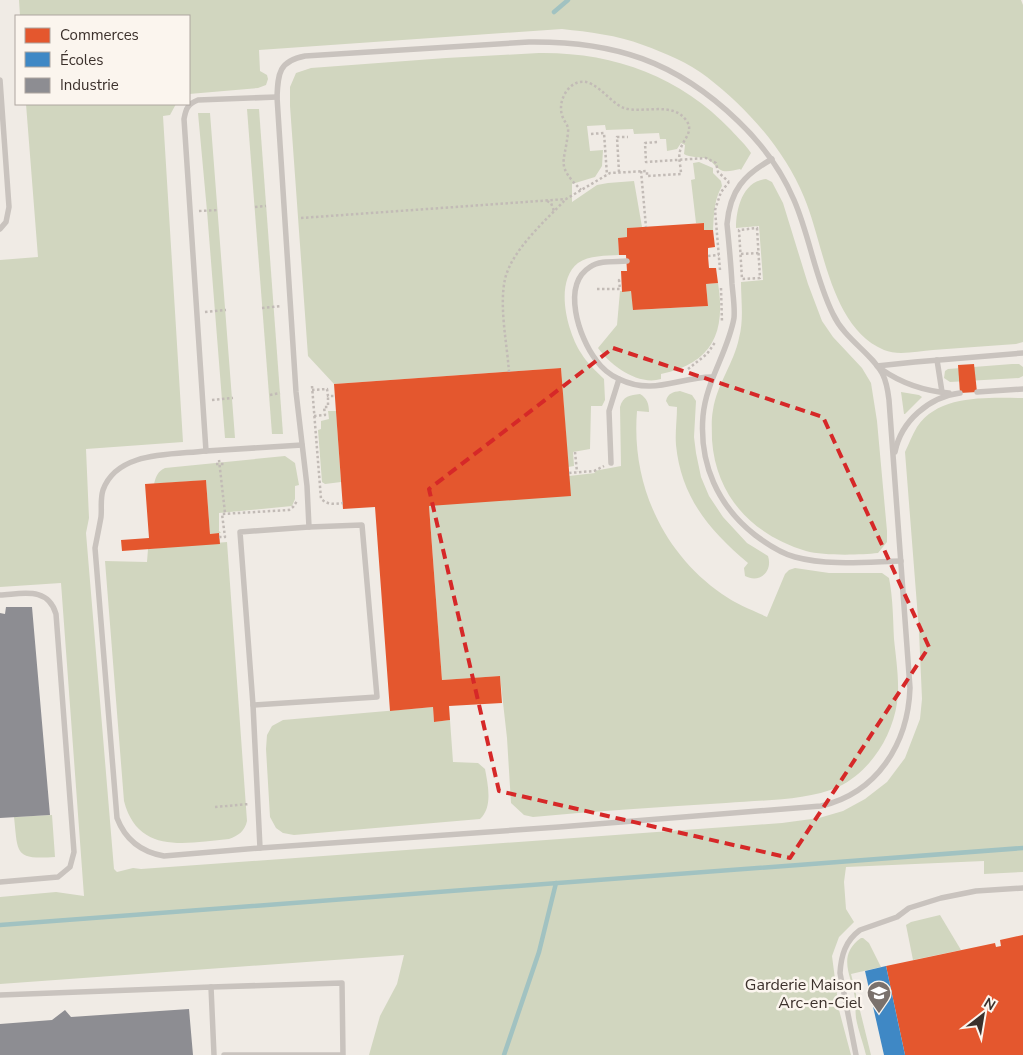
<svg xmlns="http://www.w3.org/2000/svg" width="1023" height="1055" font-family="'Nunito Sans',sans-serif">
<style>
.green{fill:#d1d6bf}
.shops{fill:#e4572e}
.schools{fill:#3f88c5}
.industry{fill:#8d8d92}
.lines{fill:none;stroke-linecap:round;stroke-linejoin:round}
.stream{stroke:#a1c2c1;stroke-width:4.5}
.path{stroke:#c2bbb6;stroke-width:2.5;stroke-dasharray:2.5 2.5;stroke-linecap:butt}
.service{stroke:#c9c3be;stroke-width:5.5}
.marked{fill:none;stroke:#d62828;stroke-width:4;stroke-dasharray:10 6;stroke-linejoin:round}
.labels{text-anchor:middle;stroke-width:5;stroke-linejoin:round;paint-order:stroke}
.poi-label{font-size:16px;fill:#3b302b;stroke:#fbf5ee;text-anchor:end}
</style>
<rect width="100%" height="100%" fill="#f0ebe5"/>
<!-- green -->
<g class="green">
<path d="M 19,0 L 1021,0 L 1023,5 L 1023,342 L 1016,344 C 988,346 960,348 933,350 C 918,351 898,356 884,350 C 830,327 824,244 804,197 C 784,149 748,109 707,77 C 689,63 665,53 643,45 C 617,35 589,32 562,29 L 259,50 L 260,71 L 267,75 L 268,79 L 266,85 L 258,88 L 189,94 L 189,16 L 20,16 Z"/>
<path d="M 539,53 C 613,52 680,76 731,130 C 738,138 746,145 751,153 L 741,170 L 740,169 C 734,170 729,172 723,171 C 717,169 713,162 707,159 C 699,156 690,158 684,154 L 685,145 L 681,143 L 677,149 L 667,151 L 666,139 L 660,139 L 659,133 L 634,134 L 633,129 L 606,130 L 605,125 L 587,126 L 590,151 L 603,150 L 602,166 L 595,177 L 572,184 L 572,202 L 597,185 L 608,183 L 634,181 L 642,227 L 627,228 L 627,237 L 618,238 L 619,255 C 606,256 589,255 578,263 C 554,282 567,331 581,353 C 587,363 596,371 604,379 L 605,400 L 602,406 L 591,406 L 590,449 L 573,452 L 574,466 L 568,467 L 561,368 L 334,384 L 308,356 L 290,106 L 290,87 L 296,73 L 311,68 L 446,58 Z"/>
<path d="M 26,104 L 176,104 L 170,115 L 163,116 L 183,442 L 86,449 L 89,518 L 86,533 L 114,869 L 117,872 L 133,868 L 141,869 L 782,823 L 819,818 L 843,811 L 865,799 L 887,782 L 905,758 L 920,719 L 922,699 L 919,631 L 905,452 C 909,444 912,435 917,427 C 939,394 988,398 1023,398 L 1023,872 L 984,874 L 984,861 L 846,867 L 844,882 L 846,909 L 854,922 L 839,937 L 832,956 L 839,1010 L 851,1055 L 369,1055 L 380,1016 L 397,984 L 404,955 L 0,984 L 0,897 L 56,892 L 84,896 L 61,583 L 0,587 L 0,260 L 38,257 Z"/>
<polygon points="247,109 259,109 283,434 272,434"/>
<polygon points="198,113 210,113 235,438 225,438 207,211"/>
<path d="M 699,162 L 713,168 L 713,173 L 721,181 L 722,186 C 714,200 714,214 713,230 L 704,230 L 704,223 L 696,223 L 691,180 L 695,179 L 693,163 Z"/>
<path d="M 766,179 L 772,182 L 783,203 L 808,284 L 822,321 L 833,337 L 862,368 L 871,383 L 877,421 L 887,531 L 887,542 L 878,553 C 860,555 824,556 806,551 C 753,535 716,497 712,440 C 712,430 711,420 713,410 C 717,384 734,363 739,338 C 744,320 741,300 741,282 L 763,280 L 759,226 L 736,228 C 736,208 743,181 766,179 Z"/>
<path d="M 718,283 C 726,332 713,363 661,374 L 661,379 C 638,386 610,365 598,348 L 617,325 L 620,291 L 631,291 L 634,310 L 708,306 L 706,284 Z"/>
<polygon points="1012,364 1019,364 1023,367 1023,376 1019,378 950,382 944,378 945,371 948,369"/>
<path d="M 680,391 L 692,395 L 696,401 L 694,437 L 696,453 L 701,477 L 709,496 L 723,517 L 747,543 L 768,556 C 773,571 760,584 745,576 L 744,568 L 748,563 C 709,530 681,497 676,445 C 675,433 677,419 677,407 L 669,406 L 666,401 C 668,393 673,392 680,391 Z"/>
<polygon points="901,392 919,395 922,397 905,414 904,414"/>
<path d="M 640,394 C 647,398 649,404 649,412 L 637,411 C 631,484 663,553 722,594 C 736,604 752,610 767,617 L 785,574 L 789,570 L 795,568 L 829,573 L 882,573 L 889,578 C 893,598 893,619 894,639 C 896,659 900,683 897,703 C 892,737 870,772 838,787 C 806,801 761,800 726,803 C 662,807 597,811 533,817 L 524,815 L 511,803 L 507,738 L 500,676 L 442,680 L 429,506 L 569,476 L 595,473 L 594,471 L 621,466 L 620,407 C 623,396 630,395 640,394 Z"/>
<polygon points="328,411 336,411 341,482 325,484 322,482 318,430 321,429 321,421 329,419"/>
<path d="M 285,456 L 295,463 L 299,485 L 295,486 L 295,499 L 292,506 L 219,513 L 219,531 L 221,533 L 210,534 L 206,480 L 154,484 C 156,476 158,471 165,468 Z"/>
<path d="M 227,542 L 247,821 C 245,831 238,836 229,839 C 186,843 138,855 124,801 L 105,561 L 147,562 L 148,549 Z"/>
<path d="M 433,707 L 434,722 L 450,720 L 453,762 L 478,763 L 485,769 C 488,785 493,807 480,819 L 294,835 L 283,833 L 276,828 L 270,817 L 266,749 L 267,735 L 272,726 L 283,720 Z"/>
<path d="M 52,815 L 55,857 C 14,860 18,853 14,817 Z"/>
<polygon points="940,915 961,950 913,960 906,925 911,922"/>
<path d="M 861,938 L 863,938 L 869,943 L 881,967 L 851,974 L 871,1055 L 866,1055 C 863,1042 858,1030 856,1018 C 855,1011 856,1005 855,998 C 852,976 836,956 861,938 Z"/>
</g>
<!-- shops -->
<g class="shops">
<polygon points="704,223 704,230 713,230 715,247 708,248 708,256 709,268 716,268 718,283 706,284 708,306 633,310 631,291 622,292 621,271 627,271 626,255 619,255 618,238 627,237 627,228"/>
<polygon points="974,364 977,392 960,393 958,365"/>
<polygon points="561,368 571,496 429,506 442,680 500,676 502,703 449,706 450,720 434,722 433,707 390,711 375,507 343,509 334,384"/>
<polygon points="206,480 210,534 219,533 220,544 122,551 121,540 149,538 145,484"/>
<polygon points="1023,935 1023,1055 905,1055 886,966 995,943 996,947 1001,946 1000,940"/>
</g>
<!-- schools -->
<polygon class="schools" points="886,966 905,1055 884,1055 865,971"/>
<!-- industry -->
<g class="industry">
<polygon points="6,607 32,607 50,815 0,818 0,613 5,614"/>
<polygon points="189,1009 193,1055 0,1055 0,1024 52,1020 65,1010 71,1017"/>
</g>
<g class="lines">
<!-- stream -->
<g class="stream">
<polyline points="554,12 568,0"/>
<polyline points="0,925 1023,848"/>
<polyline points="504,1055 539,952 556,883"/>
</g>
<!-- path -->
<g class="path">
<polyline points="591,134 604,133 607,175"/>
<polyline points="657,142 645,143 646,162 706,158 716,163 718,172 729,182"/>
<polyline points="641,171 646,227"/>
<polyline points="619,172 617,137 628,137"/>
<polyline points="547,201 551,203 554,211"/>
<polyline points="255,207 266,206"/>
<polyline points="199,211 219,210"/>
<path d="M 301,218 L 553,200 L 566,199 L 610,173 L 647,171 L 647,176 L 681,174 C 681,167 678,158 680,151 C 682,140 695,132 686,120 C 672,101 643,114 624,108 C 607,102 591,69 570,87 C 563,94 559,105 562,115 C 564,122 569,125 568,132 C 565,164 555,164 581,190"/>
<polygon points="757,228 760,278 742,279 739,230"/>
<polyline points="741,254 759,253"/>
<polyline points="708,256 719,255"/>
<polyline points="720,270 715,210 721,192 729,182"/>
<polyline points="721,288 722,322"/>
<polyline points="597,289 620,289 619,280 621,281"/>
<polyline points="262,308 281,306"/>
<polyline points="205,312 226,310"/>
<polyline points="688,369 707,354 716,341"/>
<path d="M 509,372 C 507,343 499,307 505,279 C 512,250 545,221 565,200"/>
<path d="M 312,386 L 321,499 C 328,505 334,504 343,503"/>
<polyline points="312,390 327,389 328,396 335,396"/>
<polyline points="270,395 280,393"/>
<polyline points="212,400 233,398"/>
<polyline points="314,416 325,415 324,407 328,407 328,396"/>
<polyline points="575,452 577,472"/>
<polyline points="219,460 225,513"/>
<polyline points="216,464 225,464"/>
<polyline points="569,473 594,471 604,466"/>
<polyline points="219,537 225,537 222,514 289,510 293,507 297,501"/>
<polyline points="215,807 249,804"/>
</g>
<!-- service -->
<g class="service">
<path d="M 529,42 C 614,41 676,61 738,121 C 762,144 781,169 794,200 C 810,237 815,278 833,314 C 845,340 872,353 883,375 C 887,383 888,392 889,400 L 910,688 C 908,744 877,793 821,806 L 559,827 L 260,848 L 253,705 L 240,532 L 309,527 L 307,486 L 296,392 L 277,97 C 278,73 279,61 305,56 Z"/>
<polyline points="0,80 9,207 6,222 0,229"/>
<path d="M 277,97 L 198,100 C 188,104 186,108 184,119 L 206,451 L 302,445"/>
<path d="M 772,159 C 744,175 730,190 727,224 C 729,244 731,264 732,284 C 733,295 735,308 734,318 C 728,352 706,381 703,416 C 699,464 718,506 755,535 C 767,544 780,553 795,557 C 828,566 866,562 901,561"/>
<path d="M 627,261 C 615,262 600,260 590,267 C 561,285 579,338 596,360 C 601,367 610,375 619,379 C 654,396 678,377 712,377"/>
<polyline points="937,360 942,392"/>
<polyline points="877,366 915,362 1023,353"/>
<path d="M 881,369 C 901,383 924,391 949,393"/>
<polyline points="977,392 1023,389"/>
<path d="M 206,451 C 171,455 117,451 103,490 C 100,500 102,508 101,517 C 99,528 97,538 95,548 L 117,818 C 125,839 141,852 164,856 L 260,848"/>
<path d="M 895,452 C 901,421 929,397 960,393"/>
<polyline points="611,463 609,411 619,379"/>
<path d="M 0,595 C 22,594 48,586 56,614 L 74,852 L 70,867 L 58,877 L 0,882"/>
<polyline points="253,705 377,697 362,525 309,527"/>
<polyline points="211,987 342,983 343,1055 224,1055"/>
<polyline points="0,995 211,987 214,1055"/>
<path d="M 856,1055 L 840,973 C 841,956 845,941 860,930 L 897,917 L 909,908 L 941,898 L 976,891 L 1023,888"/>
</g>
</g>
<!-- marked area -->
<path class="marked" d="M 613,348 L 823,417 L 929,647 L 790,858 L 499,791 L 429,489 Z"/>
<!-- icons -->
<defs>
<symbol id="school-pin" viewBox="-11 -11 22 30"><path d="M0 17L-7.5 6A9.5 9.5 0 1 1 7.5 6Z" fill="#7a716c" stroke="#fbf5ee"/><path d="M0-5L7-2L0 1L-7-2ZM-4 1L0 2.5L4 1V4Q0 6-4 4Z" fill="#fff"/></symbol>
</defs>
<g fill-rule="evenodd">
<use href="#school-pin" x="865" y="979" width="28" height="38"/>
</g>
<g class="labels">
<!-- poi labels -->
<g class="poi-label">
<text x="862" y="990">Garderie Maison<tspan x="862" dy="18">Arc-en-Ciel</tspan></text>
</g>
</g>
<!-- legend -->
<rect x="15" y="15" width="175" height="90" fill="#fbf5ee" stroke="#aea6a0"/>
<rect x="25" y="28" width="25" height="15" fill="#e4572e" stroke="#aea6a0"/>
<text x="60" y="40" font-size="15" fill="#3b302b">Commerces</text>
<rect x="25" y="52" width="25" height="15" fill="#3f88c5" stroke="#aea6a0"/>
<text x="60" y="65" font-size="15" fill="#3b302b">Écoles</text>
<rect x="25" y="78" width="25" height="15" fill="#8d8d92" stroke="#aea6a0"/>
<text x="60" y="90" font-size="15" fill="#3b302b">Industrie</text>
<!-- north arrow -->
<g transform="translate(983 1015) rotate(31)" stroke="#fbf5ee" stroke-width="4" paint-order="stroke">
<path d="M0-4L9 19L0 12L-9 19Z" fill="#3b302b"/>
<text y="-8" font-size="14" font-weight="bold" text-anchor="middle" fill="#3b302b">N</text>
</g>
</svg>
